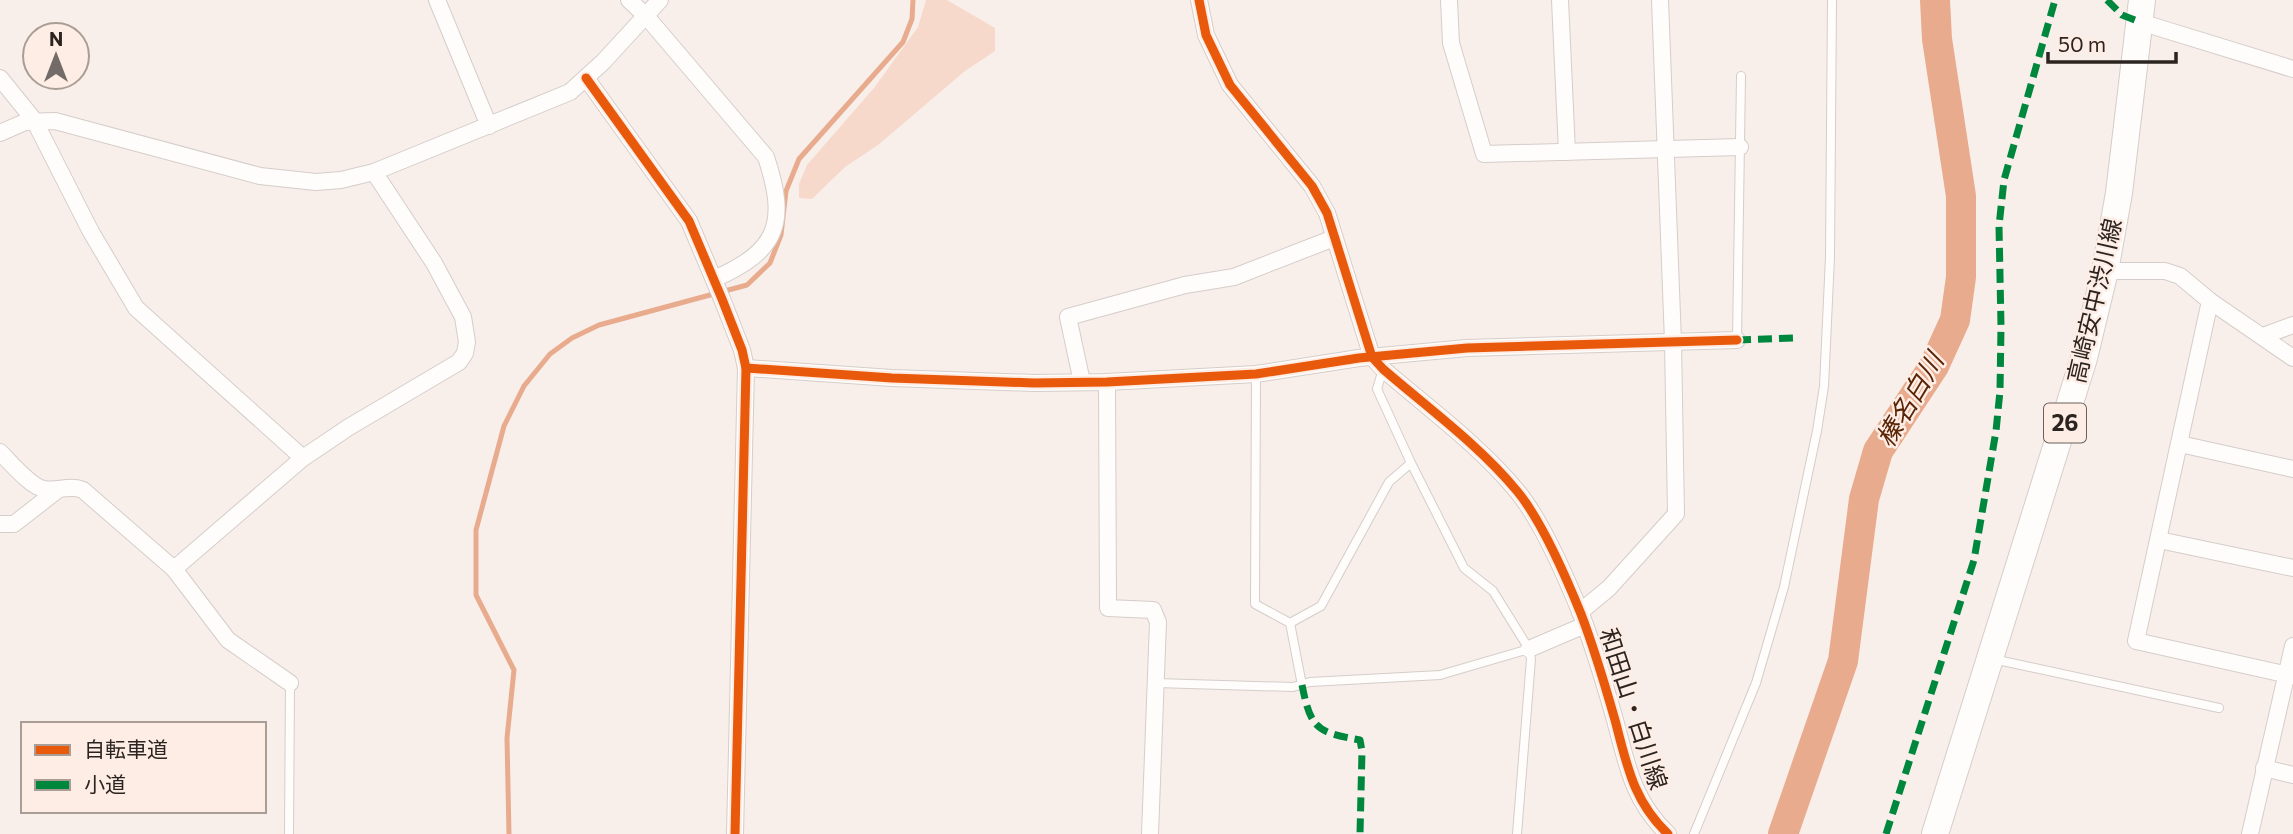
<svg xmlns="http://www.w3.org/2000/svg" width="2293" height="834" font-family="Commissioner,'Noto Sans JP',sans-serif">
<style>
.green{fill:#f7d9cb}
.lines{fill:none;stroke-linecap:round;stroke-linejoin:round}
.stream{stroke:#e9ab8d;stroke-width:5}
.river{stroke:#e9ab8d;stroke-width:30}
.lane-casing{stroke:#d5cdc9;stroke-width:10}
.street-casing{stroke:#d5cdc9;stroke-width:18}
.primary-casing{stroke:#d5cdc9;stroke-width:28}
.lane{stroke:#fefdfc;stroke-width:8}
.street{stroke:#fefdfc;stroke-width:16}
.primary{stroke:#fefdfc;stroke-width:26}
.quiet{stroke:#00873e;stroke-width:7;stroke-dasharray:14 7;stroke-linecap:butt}
.cycleway-casing{stroke:#feede5;stroke-width:13}
.cycleway{stroke:#e8590c;stroke-width:9}
.labels{text-anchor:middle;stroke-width:5;stroke-linejoin:round;paint-order:stroke}
.shield{fill:#feede5;stroke:#6b605b;stroke-width:2}
.shield-label{font-size:23px;font-weight:bold;fill:#2c2420}
.street-label{font-size:24px;fill:#2c2420;stroke:#feede5}
.water-label{font-size:26px;font-style:italic;fill:#5a2506;stroke:#feede5}
</style>
<rect width="100%" height="100%" fill="#f8efeb"/>
<!-- green -->
<polygon class="green" points="926,0 947,0 995,28 995,51 965,71 878,145 845,167 812,199 799,198 799,184 807,165 874,88 918,27"/>
<g class="lines">
<!-- stream -->
<polyline class="stream" points="509,834 507,738 514,670 476,595 476,530 504,426 524,386 550,354 572,338 599,325 747,285 770,263 781,235 786,191 799,159 903,42 912,19 913,0"/>
<!-- river -->
<polyline class="river" points="1783,834 1843,661 1864,499 1878,451 1934,366 1955,320 1961,277 1961,196 1937,39 1935,0"/>
<defs>
<g id="lane">
<polyline points="1737,340 1741,76"/>
<polyline points="1383,369 1377,389 1411,463 1464,568 1493,591 1529,649 1531,659 1517,834"/>
<polyline points="1256,374 1255,604 1290,623 1302,685"/>
<polyline points="1290,623 1321,606 1389,482 1411,463"/>
<polyline points="1993,659 2219,708"/>
<polyline points="1156,683 1293,687 1310,682 1440,675 1529,649"/>
<polyline points="289,834 290,683"/>
<polyline points="1694,834 1756,683 1784,587 1817,431 1824,386 1830,257 1832,0"/>
</g>
<g id="street">
<polyline points="437,0 489,126"/>
<path d="M 629,0 L 646,16 L 766,157 C 788,223 778,251 714,279"/>
<path d="M 1199,0 L 1206,35 L 1230,85 L 1312,186 L 1327,213 L 1372,357 L 1383,369 C 1428,408 1479,445 1517,491 C 1542,521 1566,577 1581,614 C 1594,648 1605,685 1615,720 C 1627,765 1633,801 1668,834"/>
<polyline points="1449,0 1451,43 1484,154 1740,147"/>
<polyline points="1560,0 1567,152"/>
<polyline points="2140,22 2293,69"/>
<polyline points="0,78 34,120 91,232 136,308 303,458"/>
<polyline points="586,78 689,221 722,299 742,350 746,368 735,834"/>
<polyline points="0,133 25,122 55,121 260,176 316,182 341,180 374,172 570,92 603,62 660,0"/>
<polyline points="2105,271 2165,271 2180,276 2210,301 2293,358"/>
<polyline points="2210,301 2136,641 2293,676"/>
<polyline points="2263,336 2293,325"/>
<polyline points="746,368 892,378 1034,383 1107,382 1256,374 1359,358 1467,348 1737,340"/>
<polyline points="1082,382 1068,317 1185,285 1234,277 1334,238"/>
<polyline points="1107,382 1108,608 1153,610 1158,622 1150,834"/>
<polyline points="2180,444 2293,469"/>
<path d="M 0,452 C 10,462 31,487 44,489 C 57,492 70,484 83,490 L 174,569 L 228,640 L 290,683"/>
<polyline points="0,524 14,524 59,489"/>
<polyline points="2159,540 2293,568"/>
<polyline points="174,569 303,458 349,427 459,362 465,353 467,342 463,317 434,263 374,172"/>
<polyline points="1580,612 1609,588 1676,514 1673,342 1660,0"/>
<polyline points="1529,649 1585,625"/>
<polyline points="2264,768 2293,775"/>
<polyline points="2250,834 2293,646"/>
</g>
<polyline id="primary" points="1935,834 2084,358 2105,271 2119,193 2142,0"/>
</defs>
<!-- lane casing -->
<use href="#lane" class="lane-casing"/>
<!-- street casing -->
<use href="#street" class="street-casing"/>
<!-- primary casing -->
<use href="#primary" class="primary-casing"/>
<!-- lane -->
<use href="#lane" class="lane"/>
<!-- street -->
<use href="#street" class="street"/>
<!-- primary -->
<use href="#primary" class="primary"/>
<!-- quiet -->
<g class="quiet">
<polyline points="2107,0 2122,15 2140,22"/>
<polyline points="1737,340 1794,338"/>
<path d="M 1302,685 C 1311,730 1317,732 1360,740 L 1362,751 L 1360,834"/>
<polyline points="1886,834 1974,560 1996,431 2000,391 2001,326 1999,226 2004,180 2055,0"/>
</g>
<defs>
<g id="cycleway">
<path d="M 1199,0 L 1206,35 L 1230,85 L 1312,186 L 1327,213 L 1372,357 L 1383,369 C 1428,408 1479,445 1517,491 C 1542,521 1566,577 1581,614 C 1594,648 1605,685 1615,720 C 1627,765 1633,801 1668,834"/>
<polyline points="586,78 689,221 722,299 742,350 746,368 735,834"/>
<polyline points="746,368 892,378 1034,383 1107,382 1256,374 1359,358 1467,348 1737,340"/>
</g>
</defs>
<!-- cycleway casing -->
<use href="#cycleway" class="cycleway-casing"/>
<!-- cycleway -->
<use href="#cycleway" class="cycleway"/>
</g>
<g class="labels">
<!-- shield labels -->
<rect class="shield" x="2044" y="403.5" width="42" height="39" rx="5"/>
<g class="shield-label">
<text x="2065" y="431">26</text>
</g>
<!-- street labels -->
<g class="street-label">
<text transform="translate(2095 301) rotate(-77)" y="8">高崎安中渋川線</text>
<text transform="translate(1633 709) rotate(72)" y="8">和田山・白川線</text>
</g>
<!-- water labels -->
<g class="water-label">
<text transform="translate(1910 400) rotate(-59)" y="9">榛名白川</text>
</g>
</g>
<!-- legend -->
<rect x="21" y="722" width="245" height="91" fill="#feede5" stroke="#aa9d96" stroke-width="2"/>
<rect x="35" y="745" width="35" height="10" fill="#e8590c" stroke="#aa9d96" stroke-width="2"/>
<text x="84" y="757" font-size="21" fill="#2c2420">自転車道</text>
<rect x="35" y="780" width="35" height="10" fill="#00873e" stroke="#aa9d96" stroke-width="2"/>
<text x="84" y="792" font-size="21" fill="#2c2420">小道</text>
<!-- north arrow -->
<g transform="translate(56 56)"><circle r="33" fill="#feede5" stroke="#aa9d96" stroke-width="2"/>
<path d="M0-5L12 26L0 18L-12 26Z" fill="#736b67"/>
<text y="-10" font-size="19" font-weight="bold" text-anchor="middle" fill="#2c2420">N</text>
</g>
<!-- scale -->
<path d="M2048 52v10h128v-10" fill="none" stroke="#2c2420" stroke-width="3.5"/>
<text x="2058" y="52" font-size="21" fill="#2c2420" stroke="#feede5" stroke-width="5" paint-order="stroke">50 m</text>
</svg>
